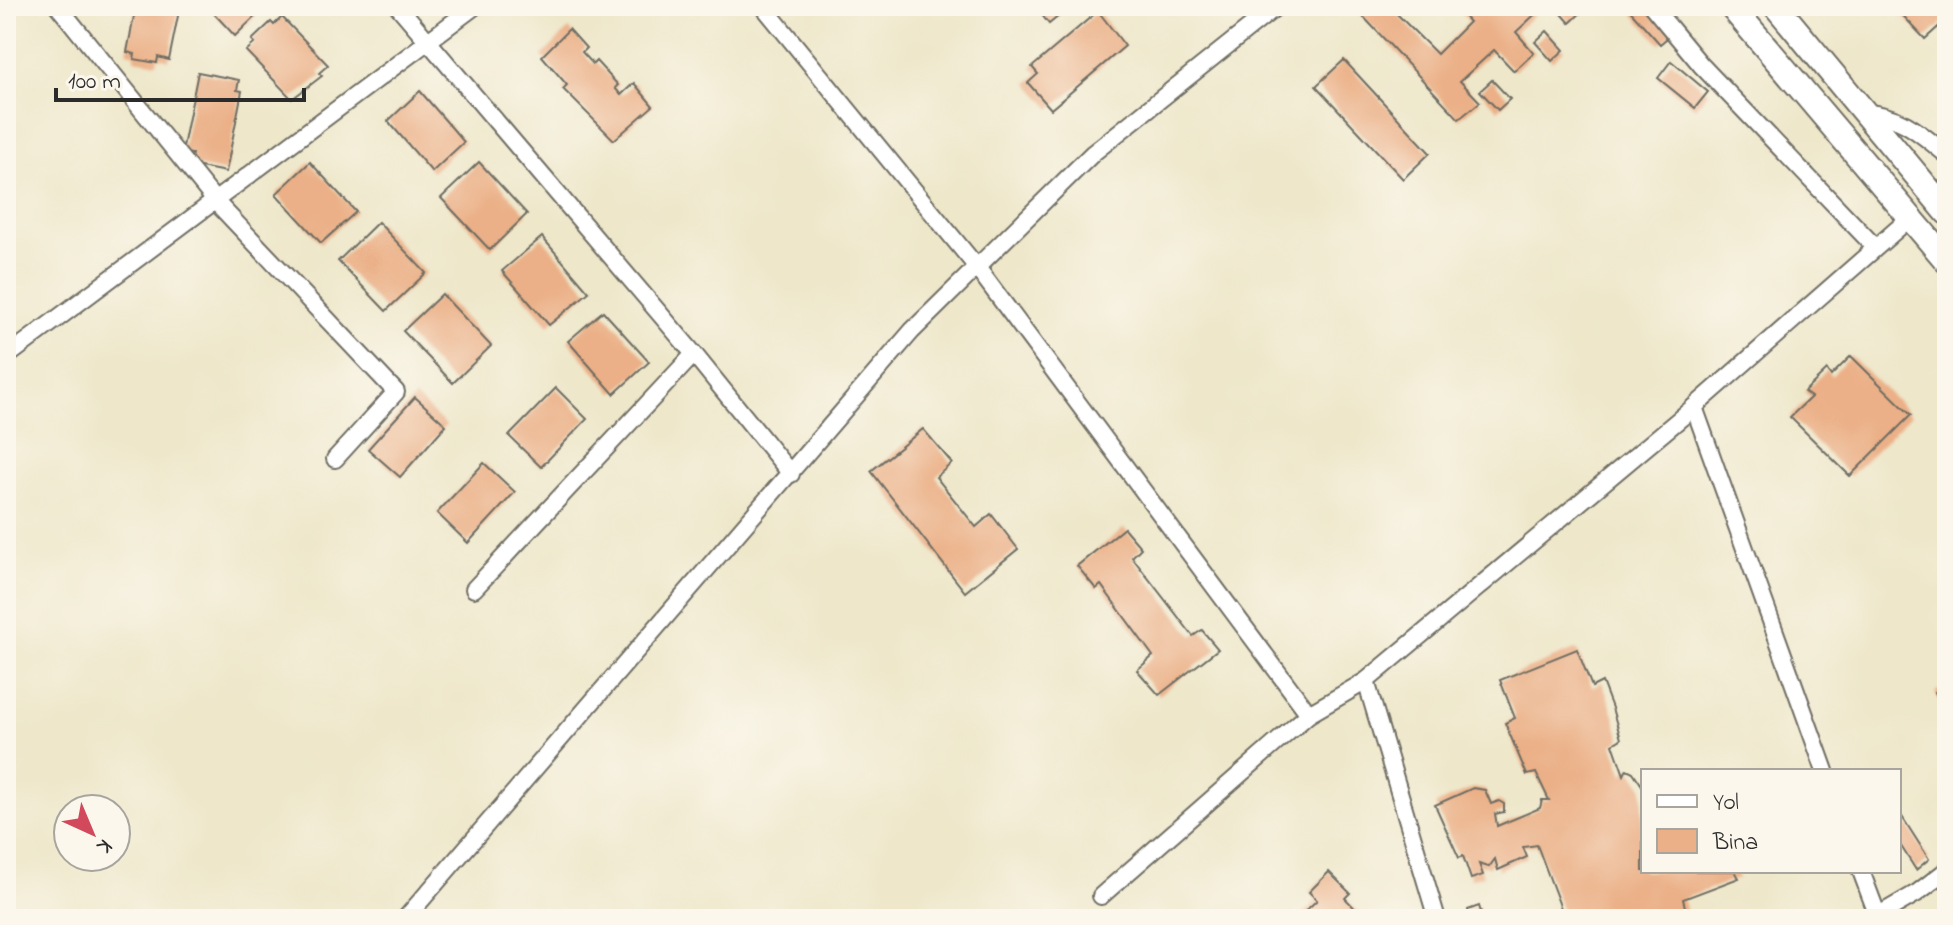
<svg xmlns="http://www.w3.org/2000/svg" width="1953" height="925" font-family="'Indie Flower',sans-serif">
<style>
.building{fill:#ebb087}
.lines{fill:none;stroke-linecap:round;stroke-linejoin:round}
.street-casing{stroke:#6f6d63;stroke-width:20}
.secondary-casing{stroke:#6f6d63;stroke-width:28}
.street{stroke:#fff;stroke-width:16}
.secondary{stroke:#fff;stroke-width:24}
</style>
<rect width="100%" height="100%" fill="#fbf7ec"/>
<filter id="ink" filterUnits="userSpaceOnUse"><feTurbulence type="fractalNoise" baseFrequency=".0125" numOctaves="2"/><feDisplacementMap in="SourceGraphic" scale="16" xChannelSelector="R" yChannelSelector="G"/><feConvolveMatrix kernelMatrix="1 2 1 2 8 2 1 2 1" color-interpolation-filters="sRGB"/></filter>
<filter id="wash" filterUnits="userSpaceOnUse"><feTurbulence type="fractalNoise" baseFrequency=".006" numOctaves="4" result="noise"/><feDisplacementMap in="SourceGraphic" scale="32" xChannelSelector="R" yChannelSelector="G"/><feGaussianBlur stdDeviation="1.8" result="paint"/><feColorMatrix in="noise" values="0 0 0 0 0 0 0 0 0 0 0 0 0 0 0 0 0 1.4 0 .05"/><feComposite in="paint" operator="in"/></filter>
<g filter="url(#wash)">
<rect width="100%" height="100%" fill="#eee7ca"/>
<g id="blocks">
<!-- building -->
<g class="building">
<polygon points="136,6 180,6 169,60 158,57 157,63 134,59 135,54 127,52"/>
<polygon points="207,6 266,6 235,36"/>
<polygon points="1035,6 1071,6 1049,24"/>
<polygon points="1363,6 1389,6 1437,54 1469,22 1455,6 1544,6 1516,32 1534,53 1514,71 1494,50 1460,81 1480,102 1459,119 1358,11"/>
<polygon points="1555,6 1588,6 1570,23"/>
<polygon points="1626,6 1649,6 1673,33 1660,44"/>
<polygon points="1894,6 1947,6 1947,19 1925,39"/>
<polygon points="1098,11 1125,46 1051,109 1028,83 1038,74 1032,67"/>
<polygon points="282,17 328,65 319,73 322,76 292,99 246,51 255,43 252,40 271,22 274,25"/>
<polygon points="569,29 586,48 582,52 593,64 596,61 618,85 615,88 621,95 634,83 653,106 614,140 563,89 567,85 542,56"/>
<polygon points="1547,31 1564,50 1552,61 1535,42"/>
<polygon points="1344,60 1430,153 1403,179 1316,86"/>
<polygon points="1671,61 1708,92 1695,108 1658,78"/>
<polygon points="198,72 239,80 237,90 242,91 226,172 190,165 192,154 182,152"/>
<polygon points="1492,80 1510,99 1498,110 1480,91"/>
<polygon points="420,91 464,142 432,172 388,121"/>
<polygon points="310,162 356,212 321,243 276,194"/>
<polygon points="479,162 527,214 490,250 441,198"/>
<polygon points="378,222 426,273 386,311 338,261"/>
<polygon points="542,237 589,292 549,325 502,271"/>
<polygon points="442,294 491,346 453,383 403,331"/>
<polygon points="603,311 649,362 614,394 568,341"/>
<polygon points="1851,356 1911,415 1850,476 1790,417 1811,397 1804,392 1827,370 1831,376"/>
<polygon points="556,388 587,419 541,467 509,436"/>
<polygon points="415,397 446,425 400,477 368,449"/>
<polygon points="923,429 952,463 936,477 976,527 991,514 1018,549 965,592 871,471"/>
<polygon points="484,463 515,492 468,543 437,513"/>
<polygon points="1124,528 1141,548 1132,557 1193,636 1202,630 1218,649 1159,695 1137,670 1153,656 1101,585 1096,589 1077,566"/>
<polygon points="1577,649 1592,687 1602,682 1612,708 1621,739 1613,744 1624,775 1627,769 1633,772 1643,787 1643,871 1735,871 1739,878 1683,899 1688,919 1565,919 1537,845 1523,847 1527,857 1498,870 1495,859 1489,867 1479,864 1483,875 1471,879 1463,856 1459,858 1435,805 1473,788 1485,790 1491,804 1499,801 1504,804 1504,812 1495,814 1497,826 1540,808 1542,800 1549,800 1536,773 1527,775 1505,723 1515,718 1500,680"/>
<polygon points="1947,686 1947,718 1935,692"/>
<polygon points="1899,812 1929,859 1916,870 1899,843"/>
<polygon points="1329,872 1350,893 1345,898 1365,919 1297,919 1317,900 1309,892"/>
<polygon points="1479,906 1483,919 1470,919 1468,910"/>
</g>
</g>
</g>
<g filter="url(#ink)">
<use href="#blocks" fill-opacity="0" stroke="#6f6d63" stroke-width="2"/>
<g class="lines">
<defs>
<g id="street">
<polyline points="58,6 217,203 396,392 335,459"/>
<polyline points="398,6 694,354 791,474"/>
<polyline points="763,6 976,266 1309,714"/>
<polyline points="1652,6 1701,65 1875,247"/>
<path d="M 1865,113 C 1900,114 1920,133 1947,155"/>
<polyline points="6,357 475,6"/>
<polyline points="1694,407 1825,771"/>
<polyline points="474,589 694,354"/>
<polyline points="1366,681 1437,919"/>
<polyline points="1861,871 1879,919"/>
<polyline points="1101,896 1309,714 1366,681 1694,407 1911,217"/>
<polyline points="405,919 912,331 1093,153 1277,6"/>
<polyline points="1872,919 1917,893 1947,870"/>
</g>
<g id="secondary">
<polyline points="1731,6 1947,261"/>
<polyline points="1776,6 1947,212"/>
</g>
</defs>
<!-- street casing -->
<use href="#street" class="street-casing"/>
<!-- secondary casing -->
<use href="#secondary" class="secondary-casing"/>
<!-- street -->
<use href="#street" class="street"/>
<!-- secondary -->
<use href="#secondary" class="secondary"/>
</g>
</g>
<!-- margin -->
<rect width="1953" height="925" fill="none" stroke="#fbf7ec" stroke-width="32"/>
<!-- legend -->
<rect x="1641" y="769" width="260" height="104" fill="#fbf7ec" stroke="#a8a59f" stroke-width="2"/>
<rect x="1657" y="795" width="40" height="12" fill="#ffffff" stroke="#a8a59f" stroke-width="2"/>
<text x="1713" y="809" font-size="24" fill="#2b2b2b">Yol</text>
<rect x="1657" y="829" width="40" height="24" fill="#ebb087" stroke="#a8a59f" stroke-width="2"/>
<text x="1713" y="849" font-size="24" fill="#2b2b2b">Bina</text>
<!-- north arrow -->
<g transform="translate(92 833) rotate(136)"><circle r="38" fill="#fbf7ec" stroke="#a8a59f" stroke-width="2"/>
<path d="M0-6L14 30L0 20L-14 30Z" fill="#d1495b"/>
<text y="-12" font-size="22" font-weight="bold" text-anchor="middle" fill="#2b2b2b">K</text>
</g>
<!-- scale -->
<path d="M56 88v12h248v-12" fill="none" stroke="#2b2b2b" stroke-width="4"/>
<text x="68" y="88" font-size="24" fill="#2b2b2b" stroke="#fbf7ec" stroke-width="6" paint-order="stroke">100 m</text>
</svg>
